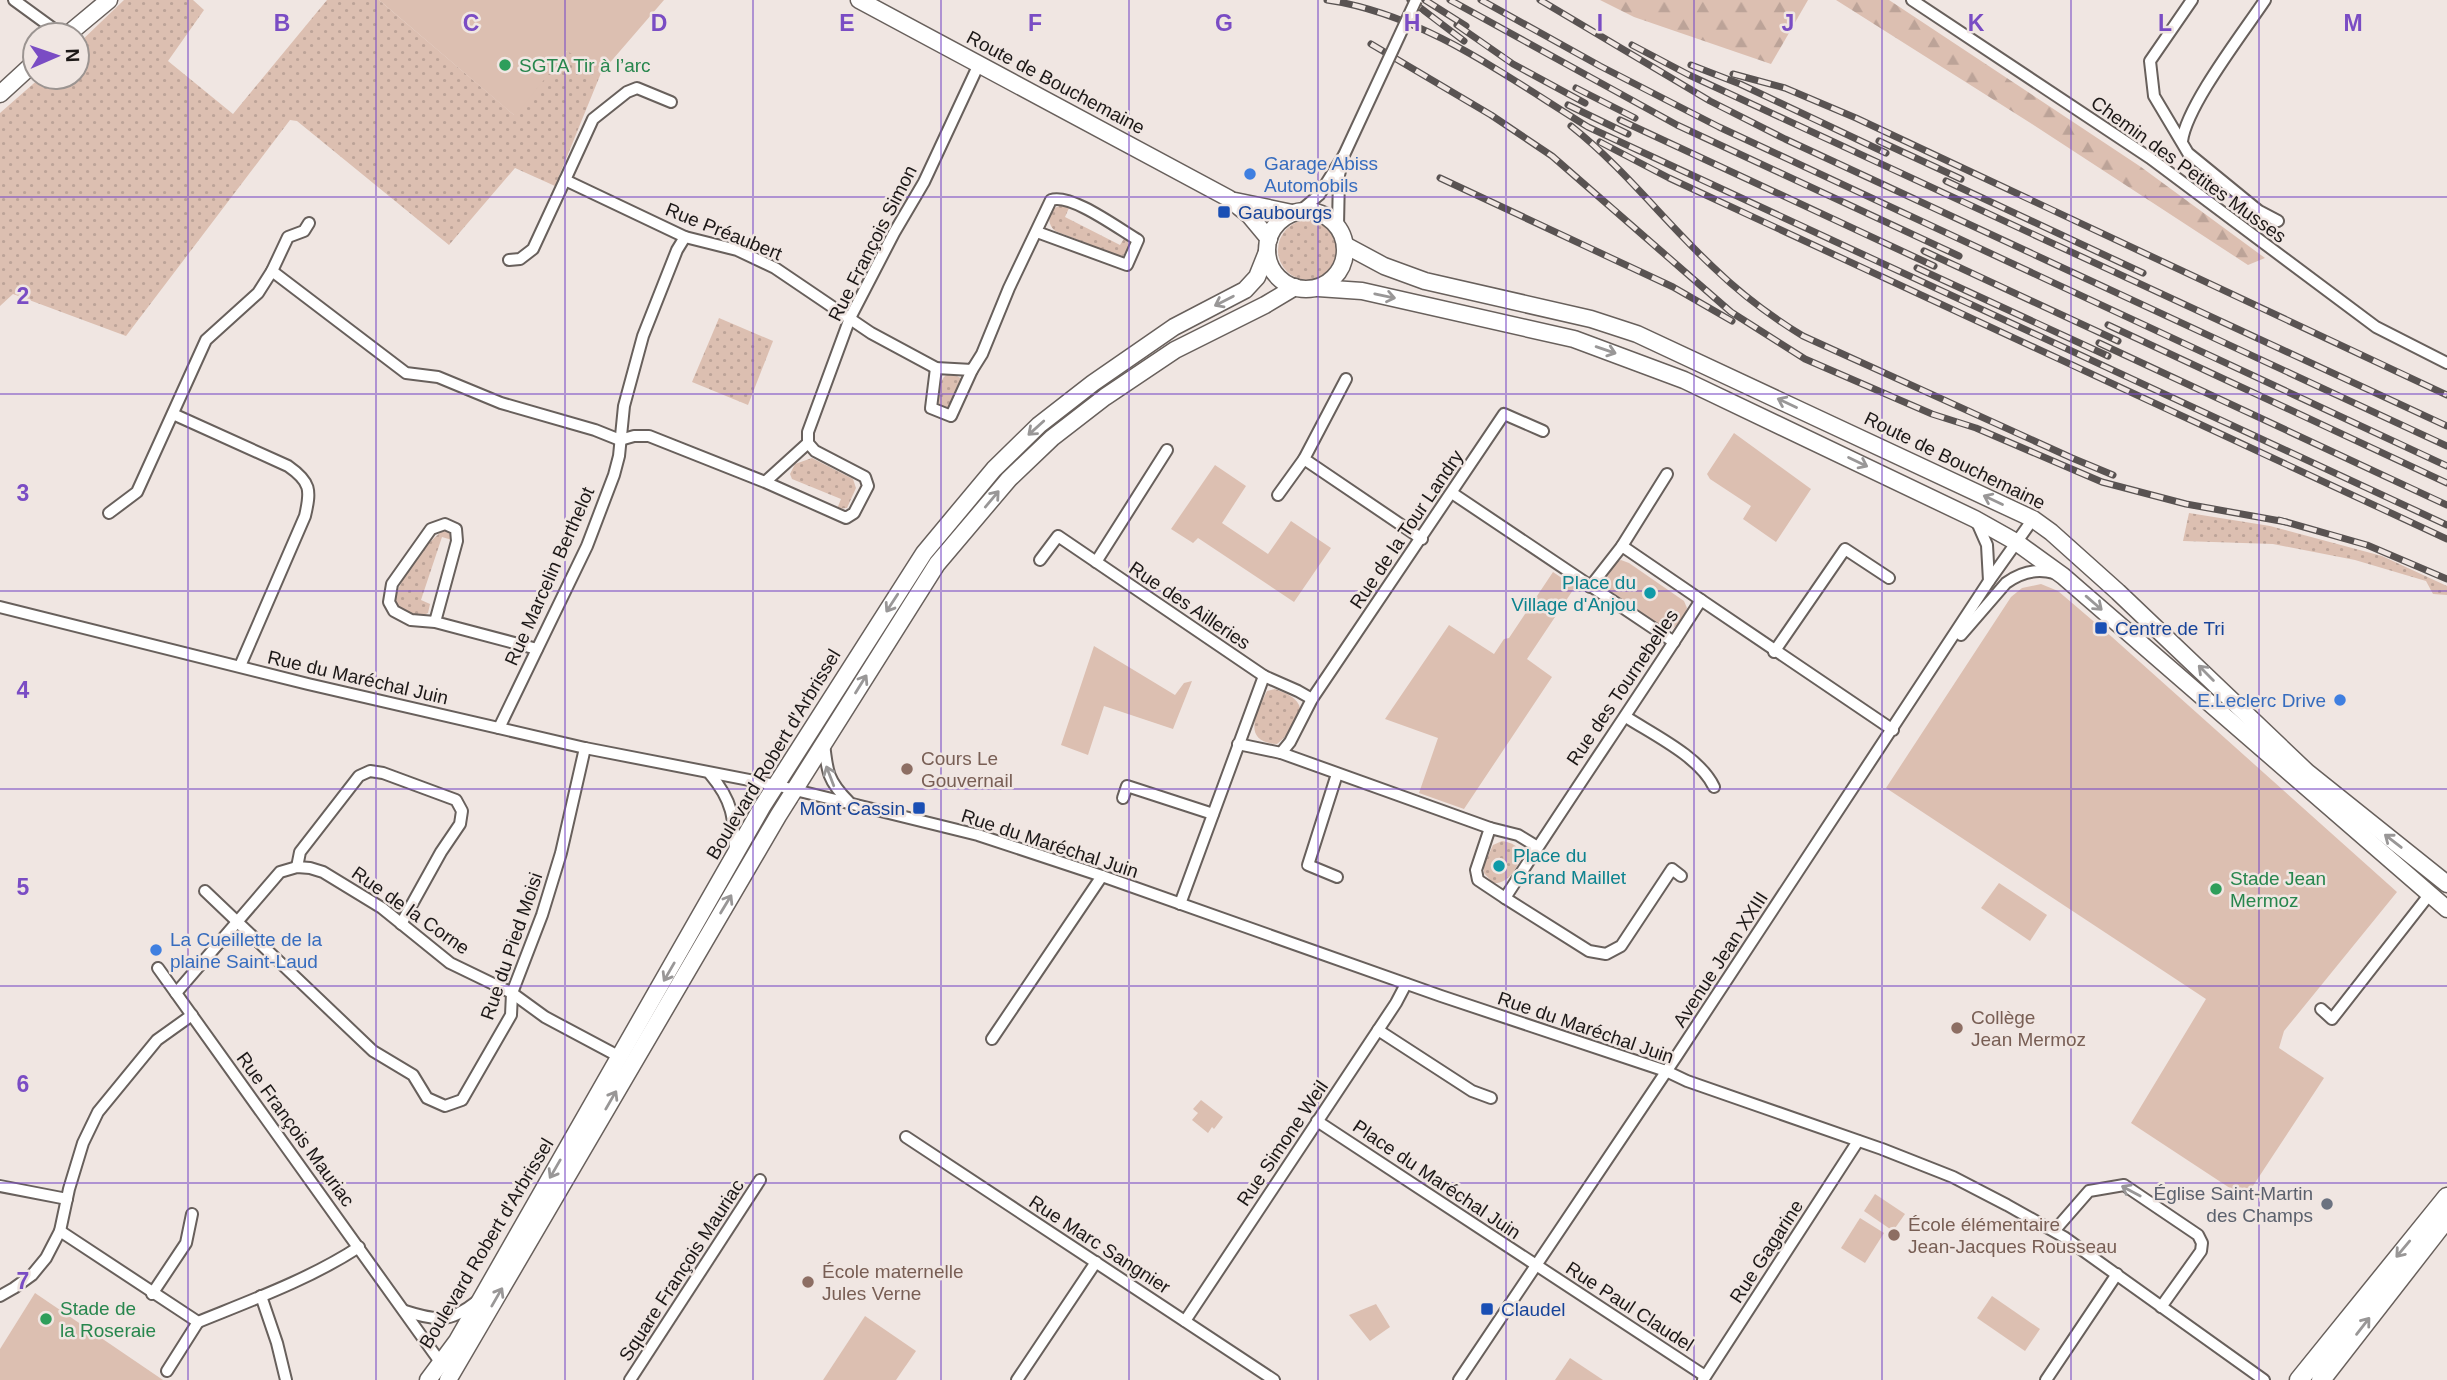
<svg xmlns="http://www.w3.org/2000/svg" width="2447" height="1380" font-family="Helvetica,sans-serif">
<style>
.grass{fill:url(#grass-dots)}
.forest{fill:url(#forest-firs)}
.green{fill:#dcbfb1}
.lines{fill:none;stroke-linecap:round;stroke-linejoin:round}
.street-casing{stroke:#68605c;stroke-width:14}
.secondary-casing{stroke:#68605c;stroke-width:19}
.primary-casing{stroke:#68605c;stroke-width:21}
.street{stroke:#fff;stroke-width:10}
.secondary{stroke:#fff;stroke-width:16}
.primary{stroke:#fff;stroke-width:18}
.rail-casing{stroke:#595352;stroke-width:7}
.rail{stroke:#f0e6e2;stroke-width:4.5;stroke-dasharray:13;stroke-linecap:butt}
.street-bridge-casing{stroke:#68605c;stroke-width:14;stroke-linecap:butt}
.street-bridge{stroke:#fff;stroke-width:10}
.oneway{stroke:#999797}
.grid{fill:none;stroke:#7a4cc4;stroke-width:2;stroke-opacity:0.55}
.leisure-dot{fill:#2e9e5b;stroke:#f0e6e2;stroke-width:2.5}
.shop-dot{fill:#3f7fe0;stroke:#f0e6e2;stroke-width:2.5}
.transit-dot{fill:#1a4fb4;stroke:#f0e6e2;stroke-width:2.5}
.culture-dot{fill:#0f9aa8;stroke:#f0e6e2;stroke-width:2.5}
.education-dot{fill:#8d6e63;stroke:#f0e6e2;stroke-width:2.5}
.worship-dot{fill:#6b7280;stroke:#f0e6e2;stroke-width:2.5}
.labels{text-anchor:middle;stroke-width:5;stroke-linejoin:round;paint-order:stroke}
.leisure-label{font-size:19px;fill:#27864d;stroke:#f0e6e2;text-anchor:start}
.street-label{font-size:19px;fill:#1c1817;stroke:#f0e6e2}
.shop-label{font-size:19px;fill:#366cbe;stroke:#f0e6e2;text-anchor:start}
.transit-label{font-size:19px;fill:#164399;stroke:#f0e6e2;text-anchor:start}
.culture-label{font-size:19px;fill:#0d838f;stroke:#f0e6e2;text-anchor:end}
.education-label{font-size:19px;fill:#785e54;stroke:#f0e6e2;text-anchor:start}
.worship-label{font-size:19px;fill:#5b616d;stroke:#f0e6e2;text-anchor:end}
.grid-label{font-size:23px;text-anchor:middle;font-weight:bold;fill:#7a4cc4;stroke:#f0e6e2;stroke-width:5;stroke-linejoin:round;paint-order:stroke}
</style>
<defs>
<pattern id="grass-dots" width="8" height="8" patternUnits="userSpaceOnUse" patternTransform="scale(1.75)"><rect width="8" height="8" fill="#dcbfb1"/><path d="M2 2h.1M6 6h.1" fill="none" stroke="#bca398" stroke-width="1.8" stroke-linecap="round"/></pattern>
<pattern id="forest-firs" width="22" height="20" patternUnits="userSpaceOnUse" patternTransform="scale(1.75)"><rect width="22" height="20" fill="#dcbfb1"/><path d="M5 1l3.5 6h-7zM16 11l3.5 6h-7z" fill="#bca398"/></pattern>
</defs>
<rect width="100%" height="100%" fill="#f0e6e2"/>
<!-- grass -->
<g class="grass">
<polygon points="124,0 193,0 204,10 168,61 233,114 327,0 379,0 514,115 568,50 601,73 555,186 515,168 449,245 297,121 290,120 126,336 13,294 0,306 0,113 41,77 77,77 77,45"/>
<path d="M 1062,205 L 1069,208 L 1065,217 L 1120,245 L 1125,237 L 1130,246 L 1123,256 L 1117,255 L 1055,231 C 1048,224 1048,218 1052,209 Z"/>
<circle cx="1308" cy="250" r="30"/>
<polygon points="719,318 773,341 748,405 692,382"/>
<path d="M 946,375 L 957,376 L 962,379 L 950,406 L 944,409 L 938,404 C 937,395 939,381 946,375 Z"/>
<polygon points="812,458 853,479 856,488 847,508 837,509 841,499 792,479 790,474 795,464"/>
<polygon points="2189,513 2270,526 2382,556 2447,586 2447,595 2433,594 2426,581 2355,560 2273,544 2183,541"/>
<path d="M 445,530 L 452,534 L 452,540 L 442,537 L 421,600 L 430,604 L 428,613 C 420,617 416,616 407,613 C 402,610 398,608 396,601 C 393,587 431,535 445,530 Z"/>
<path d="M 1275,689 C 1283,692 1295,696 1299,705 C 1304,717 1285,738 1277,744 C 1241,742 1256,713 1267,691 Z"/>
<path d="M 1502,841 C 1513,843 1518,845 1521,857 C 1516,870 1508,884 1493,883 L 1484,873 L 1484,865 L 1493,845 Z"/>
</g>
<!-- forest -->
<g class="forest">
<polygon points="1600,0 1808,0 1771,64 1634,17"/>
<polygon points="1836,0 1889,0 2141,167 2265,258 2248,265 2032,124"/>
</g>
<!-- green -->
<g class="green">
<polygon points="379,0 664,0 601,73 567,51 515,116"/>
<polygon points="1734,433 1811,489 1776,542 1743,519 1751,506 1710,479 1707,474"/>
<polygon points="1215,465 1246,486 1222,523 1268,554 1291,521 1331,548 1294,602 1198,538 1193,543 1171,529"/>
<polygon points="1621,560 1629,563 1684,601 1687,608 1682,621 1672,629 1662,627 1606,590 1604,577 1614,563"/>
<polygon points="1553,572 1575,587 1527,659 1552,677 1464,809 1419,793 1438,738 1385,719 1449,625 1494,654 1504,639 1509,638"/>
<polygon points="2041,584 2058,591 2112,637 2397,892 2284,1031 2279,1048 2324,1078 2245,1198 2131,1123 2206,999 1886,788 2011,597 2022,588"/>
<polygon points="1094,646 1175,695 1184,683 1192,681 1173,729 1104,706 1088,755 1061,745"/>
<polygon points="1999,883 2047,915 2030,941 1981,908"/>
<polygon points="1201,1100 1223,1117 1214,1129 1212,1127 1208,1133 1192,1120 1198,1113 1193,1109"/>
<polygon points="1875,1194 1905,1214 1893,1231 1864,1211"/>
<polygon points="1860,1218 1884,1233 1865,1263 1841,1248"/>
<polygon points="35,1293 163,1380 0,1380 0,1349"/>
<polygon points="1992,1296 2040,1329 2025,1351 1977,1318"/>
<polygon points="1376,1304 1390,1327 1370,1341 1349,1315"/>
<polygon points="865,1316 916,1351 896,1380 823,1380"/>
<polygon points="1570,1358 1603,1380 1555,1380"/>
</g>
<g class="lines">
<defs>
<g id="street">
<polyline points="14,0 62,35"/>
<polyline points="1912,0 2150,158 2376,327 2447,363"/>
<polyline points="2192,0 2150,61 2154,96 2188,153 2259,211 2278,221"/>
<path d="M 2182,141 C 2187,105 2243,33 2265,0"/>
<polyline points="565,180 593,119 627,92 637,88 671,102"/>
<polyline points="1300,211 1319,195 1344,155"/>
<polyline points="1338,226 1339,175 1342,163"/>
<path d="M 509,260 L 520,259 L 533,249 L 565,180 L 685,237 L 737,250 L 775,268 L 871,333 L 936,368 L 972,370 L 982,354 L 1009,288 L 1051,200 C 1071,193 1119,229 1138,240 L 1127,265 L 1037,232"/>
<polyline points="272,271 406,373 438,377 501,403 595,430 620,440 634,436 649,436 765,482 846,518 854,513 868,486 865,477 815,451 808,443 765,482"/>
<polyline points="936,368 931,408 951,416 972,370"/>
<polyline points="1346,379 1304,459 1422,539"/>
<path d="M 173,414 L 288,466 C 311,482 311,490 305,516 L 240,666"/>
<polyline points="808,443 808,432 850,318 894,233 924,182 979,64"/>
<polyline points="1452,493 1674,642"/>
<polyline points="1278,495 1304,459"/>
<polyline points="109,513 137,492 206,340 258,293 272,271 288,237 304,231 309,223"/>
<polyline points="1976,520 1987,545 1989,581"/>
<polyline points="1622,546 1667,474"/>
<polyline points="1040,560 1058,536 1264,676"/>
<polyline points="1096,562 1167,450"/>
<polyline points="1590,587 1622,546 1701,600"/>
<polyline points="0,607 308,684 585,748 775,785 978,835 1102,876 1441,996 1666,1071 1687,1081 1882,1149 1953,1177 2007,1205 2064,1237 2264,1380"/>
<polyline points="435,622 457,541 456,529 445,524 431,529 392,584 389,602 394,611 411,620 435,622 537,649"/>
<path d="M 1961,635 L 2006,583 C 2021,572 2036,568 2054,573"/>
<polyline points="1774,652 1845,549 1889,578"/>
<path d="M 1626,717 C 1654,735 1700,757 1714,787"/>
<polyline points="499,728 587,546 614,475 619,456 624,406 643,336 677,250 685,237"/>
<path d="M 824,743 C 827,772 828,781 849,802"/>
<polyline points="1238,744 1281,753 1290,742 1312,699"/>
<polyline points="1281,753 1490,828"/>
<path d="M 710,774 C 733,801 734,818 735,852"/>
<polyline points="1123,798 1127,786 1213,814"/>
<polyline points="297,867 300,852 359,776 370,771 383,773 456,800 462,811 460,824 441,852 401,924"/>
<path d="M 1681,876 L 1672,869 L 1621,946 L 1606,954 L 1589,951 L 1505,898 C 1569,798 1637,700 1701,600 L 1893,730"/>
<polyline points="1337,877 1308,865 1337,774"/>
<polyline points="205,891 373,1051 413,1075 427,1098 445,1106 462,1100 511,1015 512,993 542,915 561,853 585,748"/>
<polyline points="1505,898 1478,880 1476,870 1490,828 1518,835 1536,846"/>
<polyline points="1180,904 1264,676 1298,691 1312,699 1504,414 1543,431"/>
<polyline points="158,968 443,1366"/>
<polyline points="176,993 280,872 297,867 310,868 323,872 382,908 450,963 512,993 545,1017 620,1057"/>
<polyline points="2321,1009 2332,1019 2429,895"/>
<polyline points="1378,1030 1472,1091 1491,1098"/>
<polyline points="992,1039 1102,876"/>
<polyline points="1317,1121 1705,1376"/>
<polyline points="906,1137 1274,1380"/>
<polyline points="0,1186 67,1199"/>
<polyline points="2055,1230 2089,1191 2124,1185 2198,1235 2202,1243 2201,1251 2161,1307"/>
<path d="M 60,1231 L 198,1322 C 252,1300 310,1279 359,1247"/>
<polyline points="152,1294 186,1243 192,1214"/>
<polyline points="0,1296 14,1288 32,1275 46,1258 60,1231 69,1189 83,1143 98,1112 157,1040 192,1015"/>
<polyline points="261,1296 277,1343 286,1380"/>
<path d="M 405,1311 C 436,1321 450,1323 476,1302"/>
<polyline points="1185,1321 1396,1003 1406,984"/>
<polyline points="167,1371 198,1322"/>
<polyline points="630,1380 760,1180"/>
<polyline points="1017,1380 1096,1262"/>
<polyline points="1459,1380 1676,1057 1989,581 2033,519"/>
<polyline points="1703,1380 1858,1141"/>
<polyline points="2046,1380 2117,1274"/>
</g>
<g id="secondary">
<polyline points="859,0 1228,198 1249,215 1269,239"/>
<polyline points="67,35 109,0"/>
<polyline points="0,94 35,62"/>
<polyline points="1235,201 1292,213"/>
<circle cx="1306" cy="250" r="39"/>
<polyline points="1345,245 1384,266 1425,281 1591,319 1637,334 2033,519 2051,532 2118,592 2307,772 2447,884"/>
<polyline points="1318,288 1362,291 1574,339 1684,380 1975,519 2016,542 2063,576 2447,909"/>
<polyline points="428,1380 457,1341 762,807 924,553 994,469 1039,425 1093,383 1174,327 1245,290 1257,277 1267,252"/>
<polyline points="448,1380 778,816 937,564 1009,479 1052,438 1105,397 1175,350 1265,305 1295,287"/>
</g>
<g id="primary">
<polyline points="2299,1380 2447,1197"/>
<polyline points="2321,1380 2447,1218"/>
</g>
</defs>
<!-- street casing -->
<use href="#street" class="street-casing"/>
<!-- secondary casing -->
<use href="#secondary" class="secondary-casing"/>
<!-- primary casing -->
<use href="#primary" class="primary-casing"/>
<!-- street -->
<use href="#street" class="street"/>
<!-- secondary -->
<use href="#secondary" class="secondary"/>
<!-- primary -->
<use href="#primary" class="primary"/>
<defs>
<g id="rail">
<path d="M 1327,0 C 1424,14 1507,77 1588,127 L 2447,525"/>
<polyline points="1410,0 1464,41"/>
<polyline points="1425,0 1466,26"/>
<polyline points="1450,0 1677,125 1959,256"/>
<polyline points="1481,0 1600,66 1719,127 2447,466"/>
<polyline points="1540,0 1710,101 1785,139 2447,446"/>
<polyline points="1457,25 1513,64 1585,103"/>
<polyline points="1371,44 1491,115 1552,156 1731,312 1805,359 1932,414 1976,428 2102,482 2186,504 2286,522"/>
<polyline points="1632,45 1689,75 2447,426"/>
<polyline points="1691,65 1740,84 1886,153"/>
<polyline points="1733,74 1785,88 1856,118 2447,395"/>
<polyline points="1576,88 1635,118"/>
<polyline points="1568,105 1628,134"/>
<polyline points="1620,120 1934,266"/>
<path d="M 1571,126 C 1624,168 1664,221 1713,267 C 1741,294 1770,316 1803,336 L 2072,458 L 2113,475"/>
<polyline points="1879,141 1961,179"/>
<polyline points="1600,142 1669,178 2447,539"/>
<polyline points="1440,178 1673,287 1732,321"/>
<polyline points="1946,181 2143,273"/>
<polyline points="1924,251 2118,341"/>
<polyline points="1917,268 2108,356"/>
<polyline points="2108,325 2447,483"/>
<polyline points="2099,343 2447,505"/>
<polyline points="2279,520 2367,545 2447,579"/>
</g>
</defs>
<!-- rail casing -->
<use href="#rail" class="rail-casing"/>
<!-- rail -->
<use href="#rail" class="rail"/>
<defs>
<polyline id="street-bridge" points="1344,155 1416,0"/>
</defs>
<!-- street-bridge casing -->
<use href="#street-bridge" class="street-bridge-casing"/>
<!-- street-bridge -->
<use href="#street-bridge" class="street-bridge"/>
</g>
<!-- one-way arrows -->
<defs><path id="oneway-shaft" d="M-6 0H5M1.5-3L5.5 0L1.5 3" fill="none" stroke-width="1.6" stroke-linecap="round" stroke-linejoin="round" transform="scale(1.75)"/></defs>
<g class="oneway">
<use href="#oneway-shaft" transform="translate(1385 296) rotate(12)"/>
<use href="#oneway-shaft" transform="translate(1224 301) rotate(153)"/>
<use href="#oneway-shaft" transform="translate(1606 350) rotate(19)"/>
<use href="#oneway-shaft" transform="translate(1787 403) rotate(-155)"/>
<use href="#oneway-shaft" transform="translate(1036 428) rotate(138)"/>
<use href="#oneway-shaft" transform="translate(1858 462) rotate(26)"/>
<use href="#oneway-shaft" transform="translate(992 499) rotate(-50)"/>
<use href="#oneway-shaft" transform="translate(1993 500) rotate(-155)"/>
<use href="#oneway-shaft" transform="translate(892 603) rotate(123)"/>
<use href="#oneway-shaft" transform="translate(2094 603) rotate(41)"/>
<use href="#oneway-shaft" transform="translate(2206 673) rotate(-135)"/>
<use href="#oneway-shaft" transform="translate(861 684) rotate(-58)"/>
<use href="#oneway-shaft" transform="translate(830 776) rotate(-111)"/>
<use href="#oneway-shaft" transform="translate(2393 841) rotate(-142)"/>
<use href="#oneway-shaft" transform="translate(726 904) rotate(-59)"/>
<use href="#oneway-shaft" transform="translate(669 972) rotate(120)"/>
<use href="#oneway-shaft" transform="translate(611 1100) rotate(-60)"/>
<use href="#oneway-shaft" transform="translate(555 1169) rotate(120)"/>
<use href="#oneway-shaft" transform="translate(2131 1191) rotate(-152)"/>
<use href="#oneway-shaft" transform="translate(2403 1249) rotate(130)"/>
<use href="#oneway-shaft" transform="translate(497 1297) rotate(-60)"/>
<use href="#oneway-shaft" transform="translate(2363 1326) rotate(-52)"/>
</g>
<!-- grid -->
<path class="grid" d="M 188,0 L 188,1380M 376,0 L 376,1380M 565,0 L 565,1380M 753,0 L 753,1380M 941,0 L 941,1380M 1129,0 L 1129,1380M 1318,0 L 1318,1380M 1506,0 L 1506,1380M 1694,0 L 1694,1380M 1882,0 L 1882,1380M 2071,0 L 2071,1380M 2259,0 L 2259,1380M 0,197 L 2447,197M 0,394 L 2447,394M 0,591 L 2447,591M 0,789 L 2447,789M 0,986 L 2447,986M 0,1183 L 2447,1183"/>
<!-- markers -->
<g class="leisure-dot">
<circle cx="505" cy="65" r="7"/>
<circle cx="2216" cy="889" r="7"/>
<circle cx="46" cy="1319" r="7"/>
</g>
<g class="shop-dot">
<circle cx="1250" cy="174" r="7"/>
<circle cx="2340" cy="700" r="7"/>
<circle cx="156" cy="950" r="7"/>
</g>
<g class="transit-dot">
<rect x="1217" y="205" width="14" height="14" rx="3.5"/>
<rect x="2094" y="621" width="14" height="14" rx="3.5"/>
<rect x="912" y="801" width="14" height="14" rx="3.5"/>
<rect x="1480" y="1302" width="14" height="14" rx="3.5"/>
</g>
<g class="culture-dot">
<circle cx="1650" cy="593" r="7"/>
<circle cx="1499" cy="866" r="7"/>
</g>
<g class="education-dot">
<circle cx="907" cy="769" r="7"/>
<circle cx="1957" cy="1028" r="7"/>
<circle cx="1894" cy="1235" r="7"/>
<circle cx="808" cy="1282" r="7"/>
</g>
<circle class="worship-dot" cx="2327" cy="1204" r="7"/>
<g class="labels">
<!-- leisure labels -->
<g class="leisure-label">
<text x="519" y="72">SGTA Tir à l’arc</text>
<text x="2230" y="885">Stade Jean<tspan x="2230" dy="22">Mermoz</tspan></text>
<text x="60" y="1315">Stade de<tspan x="60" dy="22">la Roseraie</tspan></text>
</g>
<!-- street labels -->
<g class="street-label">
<text transform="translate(1056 82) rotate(28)" y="7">Route de Bouchemaine</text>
<text transform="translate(2189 169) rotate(36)" y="7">Chemin des Petites Musses</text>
<text transform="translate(724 231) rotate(22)" y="7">Rue Préaubert</text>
<text transform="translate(872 243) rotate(-63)" y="7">Rue François Simon</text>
<text transform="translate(1955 460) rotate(26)" y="7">Route de Bouchemaine</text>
<text transform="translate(1406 529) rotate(-56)" y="7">Rue de la Tour Landry</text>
<text transform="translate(549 576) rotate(-66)" y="7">Rue Marcelin Berthelot</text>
<text transform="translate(1190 605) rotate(34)" y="7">Rue des Ailleries</text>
<text transform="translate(358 677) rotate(13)" y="7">Rue du Maréchal Juin</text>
<text transform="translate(1622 687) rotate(-56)" y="7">Rue des Tournebelles</text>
<text transform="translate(773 754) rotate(-59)" y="7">Boulevard Robert d'Arbrissel</text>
<text transform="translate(1050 843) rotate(18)" y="7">Rue du Maréchal Juin</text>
<text transform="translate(411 910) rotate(35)" y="7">Rue de la Corne</text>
<text transform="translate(511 946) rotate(-71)" y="7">Rue du Pied Moisi</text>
<text transform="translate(1720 959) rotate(-57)" y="7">Avenue Jean XXIII</text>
<text transform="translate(1586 1027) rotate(19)" y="7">Rue du Maréchal Juin</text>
<text transform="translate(296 1129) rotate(54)" y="7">Rue François Mauriac</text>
<text transform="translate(1282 1143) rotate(-56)" y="7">Rue Simone Weil</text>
<text transform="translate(1437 1179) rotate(34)" y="7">Place du Maréchal Juin</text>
<text transform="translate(486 1243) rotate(-59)" y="7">Boulevard Robert d'Arbrissel</text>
<text transform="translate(1100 1244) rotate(33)" y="7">Rue Marc Sangnier</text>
<text transform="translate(1766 1251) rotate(-57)" y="7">Rue Gagarine</text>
<text transform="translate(681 1270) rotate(-57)" y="7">Square François Mauriac</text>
<text transform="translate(1630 1306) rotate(33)" y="7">Rue Paul Claudel</text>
</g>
<!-- shop labels -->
<g class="shop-label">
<text x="1264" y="170">Garage Abiss<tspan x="1264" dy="22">Automobils</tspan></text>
<text x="2326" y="707" text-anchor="end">E.Leclerc Drive</text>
<text x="170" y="946">La Cueillette de la<tspan x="170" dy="22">plaine Saint-Laud</tspan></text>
</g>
<!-- transit labels -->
<g class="transit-label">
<text x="1238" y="219">Gaubourgs</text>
<text x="2115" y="635">Centre de Tri</text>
<text x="905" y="815" text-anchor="end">Mont Cassin</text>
<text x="1501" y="1316">Claudel</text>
</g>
<!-- culture labels -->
<g class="culture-label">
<text x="1636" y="589">Place du<tspan x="1636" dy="22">Village d'Anjou</tspan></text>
<text x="1513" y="862" text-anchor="start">Place du<tspan x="1513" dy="22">Grand Maillet</tspan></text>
</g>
<!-- education labels -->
<g class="education-label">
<text x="921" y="765">Cours Le<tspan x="921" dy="22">Gouvernail</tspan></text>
<text x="1971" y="1024">Collège<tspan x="1971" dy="22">Jean Mermoz</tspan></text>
<text x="1908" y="1231">École élémentaire<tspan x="1908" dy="22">Jean-Jacques Rousseau</tspan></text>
<text x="822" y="1278">École maternelle<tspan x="822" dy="22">Jules Verne</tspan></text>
</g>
<!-- worship labels -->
<g class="worship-label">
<text x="2313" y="1200">Église Saint-Martin<tspan x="2313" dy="22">des Champs</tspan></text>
</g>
</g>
<g class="grid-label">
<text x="282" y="31">B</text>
<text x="471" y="31">C</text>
<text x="659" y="31">D</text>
<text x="847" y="31">E</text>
<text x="1035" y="31">F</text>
<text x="1224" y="31">G</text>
<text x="1412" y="31">H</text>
<text x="1600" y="31">I</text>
<text x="1788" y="31">J</text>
<text x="1976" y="31">K</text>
<text x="2165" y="31">L</text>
<text x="2353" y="31">M</text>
<text x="23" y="304">2</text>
<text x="23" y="501">3</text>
<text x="23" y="698">4</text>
<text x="23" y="895">5</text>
<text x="23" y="1092">6</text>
<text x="23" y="1289">7</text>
</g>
<!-- north arrow -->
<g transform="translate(56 56) rotate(88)"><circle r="33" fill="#f0e6e2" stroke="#9b9491" stroke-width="2"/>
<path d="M0-5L12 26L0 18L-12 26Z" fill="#7a4cc4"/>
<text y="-10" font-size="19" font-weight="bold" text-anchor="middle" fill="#1c1817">N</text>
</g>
</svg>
